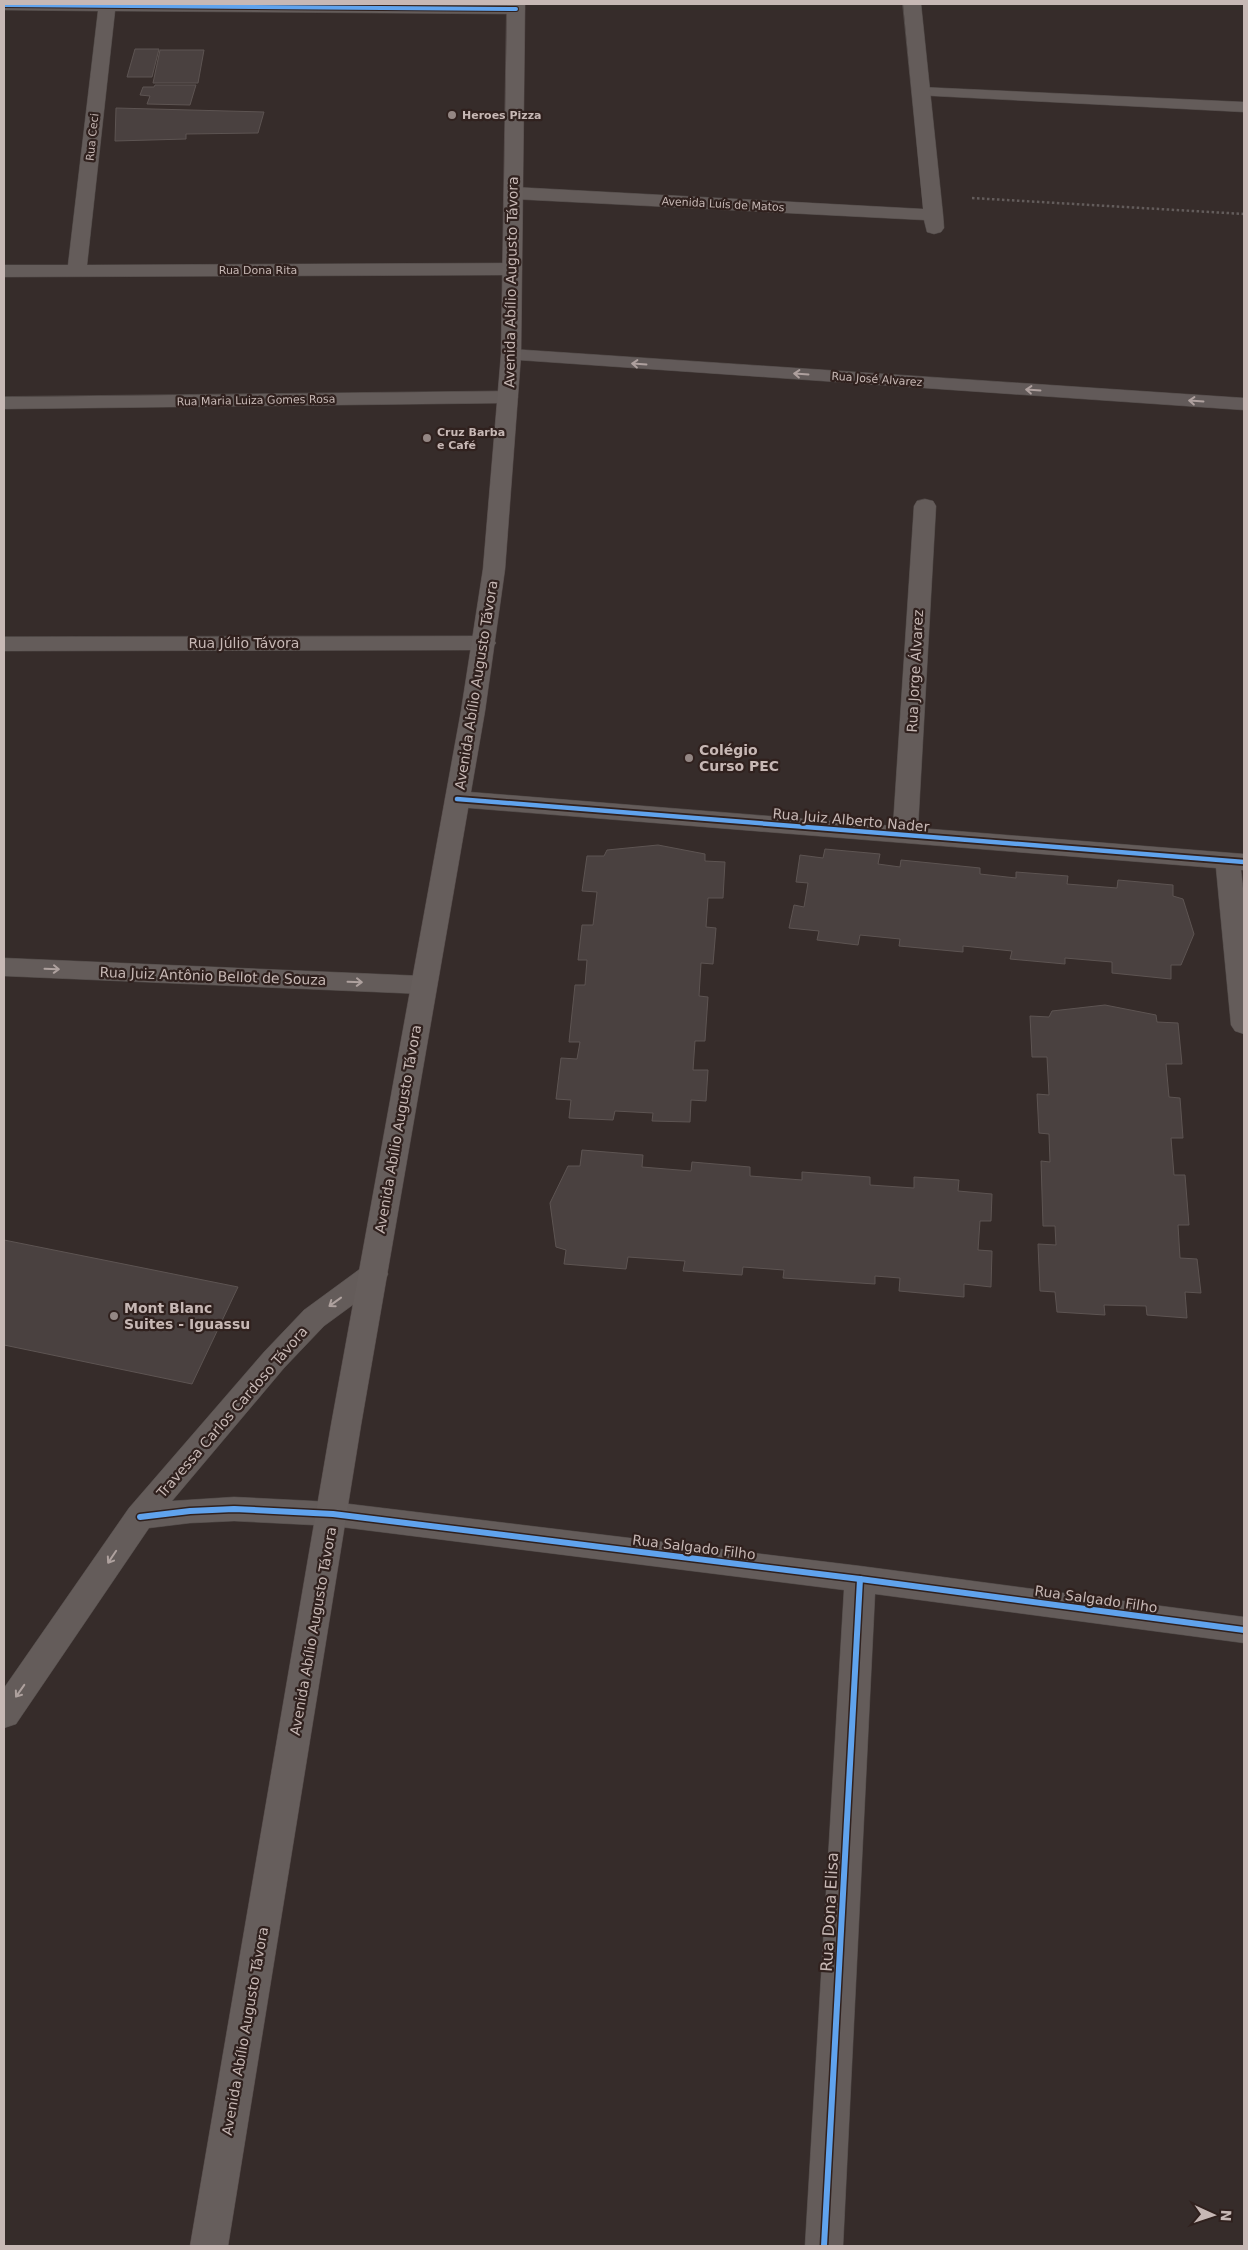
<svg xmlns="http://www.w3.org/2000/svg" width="1248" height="2250" font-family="'DejaVu Sans',sans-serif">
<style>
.building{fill:#4a4140;stroke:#5d5452}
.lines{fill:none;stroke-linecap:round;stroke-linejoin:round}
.lane-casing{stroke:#4f4846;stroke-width:1}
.street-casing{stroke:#4f4846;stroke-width:1}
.secondary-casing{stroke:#4f4846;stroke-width:1}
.primary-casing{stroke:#534948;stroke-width:1}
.path{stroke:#635c5b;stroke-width:2.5;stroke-dasharray:2.5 2.5;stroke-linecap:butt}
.lane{fill:#645c5a;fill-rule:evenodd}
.street{fill:#645c5a;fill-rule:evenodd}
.secondary{fill:#625a59;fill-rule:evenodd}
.primary{fill:#665e5c;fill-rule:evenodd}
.cycleway-far2-casing{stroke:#30211e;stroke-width:6}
.cycleway-far1-casing{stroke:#30211e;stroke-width:8}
.cycleway-casing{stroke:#30211e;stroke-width:9}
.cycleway-far2{stroke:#60a3ed;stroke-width:4}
.cycleway-far1{stroke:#60a3ed;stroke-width:4.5}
.cycleway{stroke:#60a3ed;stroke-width:6}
.oneway{stroke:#aea09e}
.oneway2{stroke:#aea19e}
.poi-dot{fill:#948784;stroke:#30211e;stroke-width:2}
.labels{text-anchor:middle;stroke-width:4.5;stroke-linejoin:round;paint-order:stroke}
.far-poi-label{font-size:11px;font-weight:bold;fill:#c7b8b5;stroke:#30211e;text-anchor:start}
.far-street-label{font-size:11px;fill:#c7b8b5;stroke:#30211e}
.street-label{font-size:14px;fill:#c7b8b5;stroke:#30211e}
.poi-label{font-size:14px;font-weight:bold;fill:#c7b8b5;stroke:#30211e;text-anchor:start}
.near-street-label{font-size:16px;fill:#c7b8b5;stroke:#30211e}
</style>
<rect width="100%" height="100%" fill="#362c2a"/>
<!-- building -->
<g class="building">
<polygon points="135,49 159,49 152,77 127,77"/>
<polygon points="160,50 204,50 198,83 153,83"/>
<polygon points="155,85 196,85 190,105 147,104 150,96 140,95 143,87 154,87"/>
<polygon points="116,108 264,112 258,133 186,134 186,139 115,141"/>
<polygon points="658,845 705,854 705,861 725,862 723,898 708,898 706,927 716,928 713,964 701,963 699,996 708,997 705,1041 695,1041 693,1070 708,1070 706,1101 691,1100 690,1122 652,1121 653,1113 615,1111 613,1120 569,1118 571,1100 556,1099 561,1058 577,1059 580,1042 569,1042 575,985 585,985 587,960 578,960 582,925 593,925 597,892 582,891 587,856 604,856 607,850"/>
<polygon points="825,849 880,854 878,864 900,867 901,860 980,868 980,874 1016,878 1016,872 1068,876 1067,884 1117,888 1118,880 1173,885 1173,896 1183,899 1194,934 1181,965 1171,965 1171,979 1112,973 1112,962 1065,958 1065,964 1010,959 1012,951 963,946 963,952 899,946 900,939 860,935 858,945 817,940 819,931 789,928 794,905 804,907 808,883 796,882 800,855 823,858"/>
<polygon points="1105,1005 1156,1015 1157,1022 1178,1023 1182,1064 1166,1064 1169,1097 1180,1098 1183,1138 1171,1138 1174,1175 1185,1175 1189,1225 1178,1225 1180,1258 1197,1259 1201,1293 1185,1292 1187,1318 1147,1315 1146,1306 1104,1305 1105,1315 1057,1312 1055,1292 1040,1291 1038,1244 1056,1245 1055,1226 1043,1226 1041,1161 1050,1162 1049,1134 1039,1133 1037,1094 1049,1095 1047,1057 1032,1057 1030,1016 1049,1017 1052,1011"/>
<polygon points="582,1150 643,1155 642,1167 691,1171 692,1162 750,1167 750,1176 802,1180 802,1172 870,1177 870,1185 914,1188 914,1177 959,1180 958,1191 992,1194 991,1221 980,1221 978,1250 992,1251 991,1287 964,1284 964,1297 899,1291 900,1278 875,1276 875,1284 783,1278 784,1270 743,1267 742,1275 683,1271 685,1261 628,1257 626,1269 564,1264 566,1250 556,1247 550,1203 568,1166 580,1166"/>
<polygon points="4,1240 238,1287 192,1384 4,1345"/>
</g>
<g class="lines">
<defs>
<polygon id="lane" points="920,87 1244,102 1244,112 915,95 912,92 915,89"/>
<g id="street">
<polygon points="4,4 522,5 525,9 522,13 516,14 115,11 87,265 512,263 519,265 522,269 519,273 512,275 4,277 4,265 68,265 98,11 4,10"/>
<polygon points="903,4 921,4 943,215 944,228 941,232 934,234 927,232 924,220 513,199 506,197 504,193 506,189 513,187 923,209"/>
<polygon points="508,391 515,393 518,397 515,401 508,403 4,409 4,397"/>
<polygon points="925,499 933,501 936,506 918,828 1244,854 1244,870 1241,870 1244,897 1244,1034 1235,1031 1231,1025 1216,868 457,807 448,804 445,799 448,794 457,791 893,826 914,506 917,501"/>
<polygon points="484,636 492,638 496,643 492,648 484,650 4,651 4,637"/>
<polygon points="4,958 423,976 432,979 436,985 432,991 423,994 4,976"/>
<polygon points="374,1263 384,1266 388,1274 384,1282 324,1326 284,1368 172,1501 234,1497 333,1502 860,1566 1244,1617 1244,1643 875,1594 843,2246 805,2246 844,1590 333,1526 234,1521 190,1523 149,1528 16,1724 4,1728 4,1688 129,1508 264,1352 304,1310 364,1266"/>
</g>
<polygon id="secondary" points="511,349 1244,398 1244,410 504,359 501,355 504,351"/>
<polygon id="primary" points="507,4 525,4 521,355 505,569 485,711 361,1425 228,2246 190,2246 331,1425 461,711 483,569 501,355"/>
</defs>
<!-- lane casing -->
<use href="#lane" class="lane-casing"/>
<!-- street casing -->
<use href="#street" class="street-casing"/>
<!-- secondary casing -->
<use href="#secondary" class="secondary-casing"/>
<!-- primary casing -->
<use href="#primary" class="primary-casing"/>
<!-- path -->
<polyline class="path" points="972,198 1244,214"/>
<!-- lane -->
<use href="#lane" class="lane"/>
<!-- street -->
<use href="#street" class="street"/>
<!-- secondary -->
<use href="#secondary" class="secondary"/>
<!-- primary -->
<use href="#primary" class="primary"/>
<defs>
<polyline id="cycleway-far2" points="4,5 516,9"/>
<polyline id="cycleway-far1" points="457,799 1244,862"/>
<g id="cycleway">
<polyline points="140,1517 190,1511 234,1509 333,1514 860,1579 1244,1630"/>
<polyline points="824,2246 860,1579"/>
</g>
</defs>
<!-- cycleway-far2 casing -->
<use href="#cycleway-far2" class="cycleway-far2-casing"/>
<!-- cycleway-far1 casing -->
<use href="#cycleway-far1" class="cycleway-far1-casing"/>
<!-- cycleway casing -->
<use href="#cycleway" class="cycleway-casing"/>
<!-- cycleway-far2 -->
<use href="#cycleway-far2" class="cycleway-far2"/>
<!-- cycleway-far1 -->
<use href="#cycleway-far1" class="cycleway-far1"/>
<!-- cycleway -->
<use href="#cycleway" class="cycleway"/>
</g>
<!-- one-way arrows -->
<defs><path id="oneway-shaft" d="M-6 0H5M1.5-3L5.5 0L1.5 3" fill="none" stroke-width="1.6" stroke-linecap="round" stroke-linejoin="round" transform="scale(1.25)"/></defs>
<g class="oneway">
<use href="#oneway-shaft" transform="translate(639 364) rotate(-176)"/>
<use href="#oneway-shaft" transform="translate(801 374) rotate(-176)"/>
<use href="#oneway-shaft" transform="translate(1033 390) rotate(-176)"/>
<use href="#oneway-shaft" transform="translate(1196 401) rotate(-176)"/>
</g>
<g class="oneway2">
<use href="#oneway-shaft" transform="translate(52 969) rotate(2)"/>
<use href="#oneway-shaft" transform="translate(355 982) rotate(2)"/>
<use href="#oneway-shaft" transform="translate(335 1302) rotate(144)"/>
<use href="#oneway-shaft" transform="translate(112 1557) rotate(124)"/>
<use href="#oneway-shaft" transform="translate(20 1691) rotate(125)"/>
</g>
<!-- markers -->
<g class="poi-dot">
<circle cx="452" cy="115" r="5"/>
<circle cx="427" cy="438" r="5"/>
<circle cx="689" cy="758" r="5"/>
<circle cx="114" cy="1316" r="5"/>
</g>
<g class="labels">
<!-- far-poi labels -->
<g class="far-poi-label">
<text x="462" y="119">Heroes Pizza</text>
<text x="437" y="436">Cruz Barba<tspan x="437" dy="13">e Café</tspan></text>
</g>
<!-- far-street labels -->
<g class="far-street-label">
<text transform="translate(92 137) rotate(-84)" y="4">Rua Ceci</text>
<text transform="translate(723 204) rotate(3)" y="4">Avenida Luís de Matos</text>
<text x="258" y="274">Rua Dona Rita</text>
<text transform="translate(877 379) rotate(4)" y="4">Rua José Alvarez</text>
<text transform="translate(256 400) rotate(-1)" y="4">Rua Maria Luiza Gomes Rosa</text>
</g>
<!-- street labels -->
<g class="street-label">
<text transform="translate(511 282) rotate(-89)" y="5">Avenida Abílio Augusto Távora</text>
<text x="244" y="648">Rua Júlio Távora</text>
<text transform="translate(915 671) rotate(-87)" y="5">Rua Jorge Álvarez</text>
<text transform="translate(476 685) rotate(-81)" y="5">Avenida Abílio Augusto Távora</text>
<text transform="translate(851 820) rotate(5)" y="5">Rua Juiz Alberto Nader</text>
<text transform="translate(213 976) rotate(2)" y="5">Rua Juiz Antônio Bellot de Souza</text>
<text transform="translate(398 1129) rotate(-80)" y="5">Avenida Abílio Augusto Távora</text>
<text transform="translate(232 1412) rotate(-49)" y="5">Travessa Carlos Cardoso Távora</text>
<text transform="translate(694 1547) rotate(7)" y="5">Rua Salgado Filho</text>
<text transform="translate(1096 1599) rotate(8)" y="5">Rua Salgado Filho</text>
<text transform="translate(313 1631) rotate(-80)" y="5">Avenida Abílio Augusto Távora</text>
<text transform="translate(245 2031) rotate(-80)" y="5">Avenida Abílio Augusto Távora</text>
</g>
<!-- poi labels -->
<g class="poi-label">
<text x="699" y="755">Colégio<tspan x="699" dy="16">Curso PEC</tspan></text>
<text x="124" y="1313">Mont Blanc<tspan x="124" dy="16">Suites - Iguassu</tspan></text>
</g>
<!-- near-street labels -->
<g class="near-street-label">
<text transform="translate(829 1912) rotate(-87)" y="6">Rua Dona Elisa</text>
</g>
</g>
<!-- border -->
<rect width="1248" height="2250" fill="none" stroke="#c7b8b5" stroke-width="10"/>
<!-- north arrow -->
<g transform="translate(1213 2215) rotate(93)" stroke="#30211e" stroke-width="4" paint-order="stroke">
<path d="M0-4L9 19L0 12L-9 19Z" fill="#c7b8b5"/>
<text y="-8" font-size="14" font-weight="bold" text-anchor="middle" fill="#c7b8b5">N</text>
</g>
</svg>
